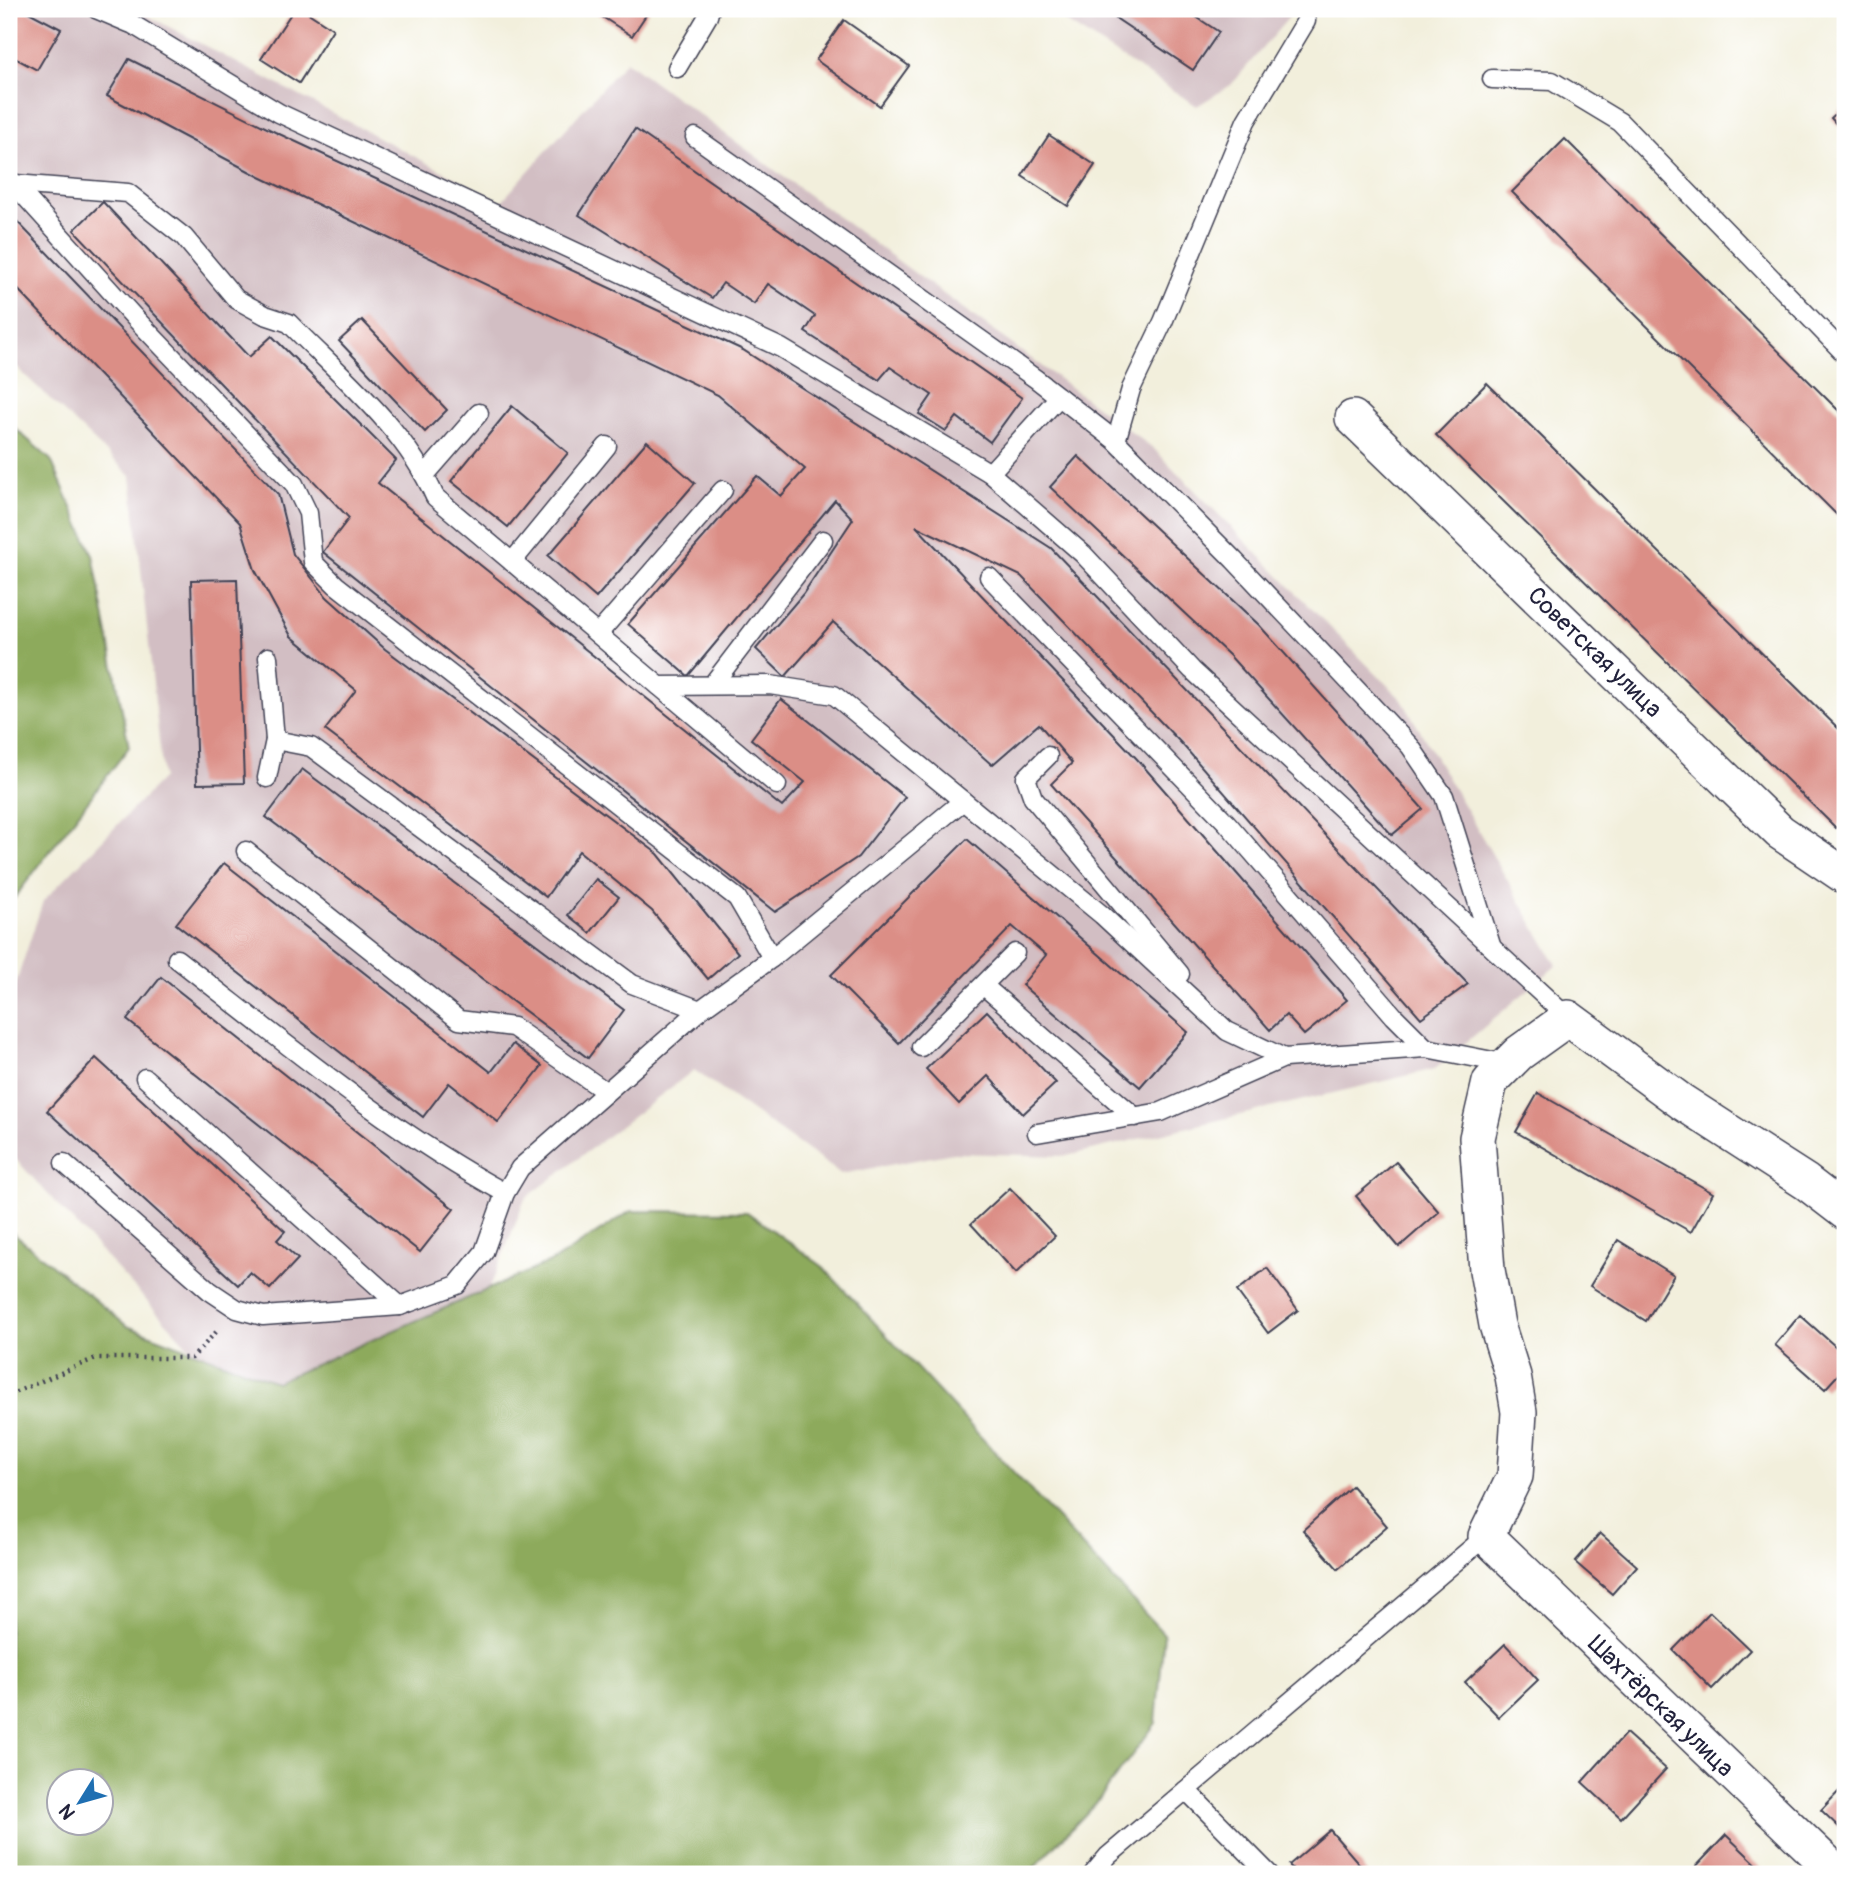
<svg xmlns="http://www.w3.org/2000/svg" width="1854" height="1883" font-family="Pangolin,sans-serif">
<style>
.industrial{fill:#d2bec3}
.forest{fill:#8daa5c;stroke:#58664c;stroke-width:2;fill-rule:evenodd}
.building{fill:#db8e86}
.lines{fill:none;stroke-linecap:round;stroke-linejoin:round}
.lane-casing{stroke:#414153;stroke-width:21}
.street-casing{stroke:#414153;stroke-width:38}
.path{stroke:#414153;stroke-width:4.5;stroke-dasharray:2 5;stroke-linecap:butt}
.lane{stroke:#fff;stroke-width:18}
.street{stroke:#fff;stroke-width:35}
.labels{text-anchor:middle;stroke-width:5;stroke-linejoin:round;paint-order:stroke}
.street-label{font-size:24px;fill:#22223b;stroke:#fff}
</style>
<rect width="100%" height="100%" fill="#fff"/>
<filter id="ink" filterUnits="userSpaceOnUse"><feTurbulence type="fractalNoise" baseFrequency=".0143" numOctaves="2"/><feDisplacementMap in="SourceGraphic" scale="14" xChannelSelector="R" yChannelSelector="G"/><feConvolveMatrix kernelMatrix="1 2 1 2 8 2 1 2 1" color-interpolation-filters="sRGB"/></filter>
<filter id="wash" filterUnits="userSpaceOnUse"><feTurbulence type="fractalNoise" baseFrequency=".00686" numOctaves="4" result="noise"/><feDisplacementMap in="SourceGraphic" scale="28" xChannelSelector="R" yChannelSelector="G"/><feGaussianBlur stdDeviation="1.57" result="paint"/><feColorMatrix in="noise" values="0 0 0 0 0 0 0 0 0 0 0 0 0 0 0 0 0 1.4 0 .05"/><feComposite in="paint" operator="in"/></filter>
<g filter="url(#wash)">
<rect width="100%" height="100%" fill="#f2efdc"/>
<!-- industrial -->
<g class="industrial">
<polygon points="9,9 135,9 501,202 626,61 1153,448 1402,700 1557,965 1435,1069 1066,1156 953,1153 841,1174 694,1070 525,1199 489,1290 262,1426 9,1152 9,1004 43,901 163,778 131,476 9,360"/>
<polygon points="1046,9 1296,9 1231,85 1197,106"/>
</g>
<!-- forest -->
<g class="forest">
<polygon points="9,423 51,460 93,555 129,747 9,905"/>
<path d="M 631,1211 L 747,1212 L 822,1266 L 1164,1634 L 1156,1723 L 1096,1803 L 1028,1874 L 9,1874 L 9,1230 L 127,1326 L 276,1382 L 555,1260 ZM 60,1782 L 102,1782 L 102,1824 L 60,1824 Z"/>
</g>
<g id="blocks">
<!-- building -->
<g class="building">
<polygon points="9,9 23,9 61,29 37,70 9,55"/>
<polygon points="294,9 302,9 333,29 299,83 261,59"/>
<polygon points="590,9 650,9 632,36"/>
<polygon points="1102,9 1184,9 1219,32 1193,70"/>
<polygon points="844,20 909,66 880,106 816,60"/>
<polygon points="129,59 275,132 743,350 1051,548 1468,984 1421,1018 1181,743 1021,576 916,526 1137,759 1347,1000 1304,1035 1286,1015 1270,1030 1051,784 1072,763 1039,724 992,765 833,622 785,677 756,649 803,594 853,519 835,500 688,676 628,624 757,476 781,496 805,469 718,395 260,177 107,96"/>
<polygon points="1845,105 1845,134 1831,118"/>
<polygon points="635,129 1022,398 990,442 957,417 946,431 919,414 932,395 890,367 879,380 805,332 815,316 768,284 754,304 723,283 712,298 579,215"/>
<polygon points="1049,135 1095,165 1068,206 1022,176"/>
<polygon points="1565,139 1845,417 1845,523 1512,192"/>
<polygon points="103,202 249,357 272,336 396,460 378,483 782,807 805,782 751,739 781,699 905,797 858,857 775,912 323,552 349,518 74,230"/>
<polygon points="9,213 278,494 293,554 327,597 385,649 658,854 738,953 708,979 652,911 579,851 546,897 325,730 356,690 291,636 255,570 240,523 9,280"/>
<polygon points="362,320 447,410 425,432 339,341"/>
<polygon points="1487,383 1845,735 1845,819 1836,828 1436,435"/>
<polygon points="512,406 568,453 508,527 451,481"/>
<polygon points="647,441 695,483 596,598 548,556"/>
<polygon points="1078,456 1259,625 1423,809 1392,835 1230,656 1050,487"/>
<polygon points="237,579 244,783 197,784 191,580"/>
<polygon points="302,769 624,1010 588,1058 266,817"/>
<polygon points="967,839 1188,1032 1140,1087 1022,985 1046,955 1012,926 899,1043 831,975"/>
<polygon points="224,863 491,1072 513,1044 542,1066 498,1122 449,1083 423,1117 176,924"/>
<polygon points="596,879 619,897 590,933 568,915"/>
<polygon points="161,977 454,1209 420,1252 127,1020"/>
<polygon points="987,1011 1056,1083 1023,1114 988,1076 959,1104 926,1069"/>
<polygon points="96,1058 285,1231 277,1240 298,1259 270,1289 250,1272 238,1285 47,1111"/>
<polygon points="1538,1093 1713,1193 1691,1232 1516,1132"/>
<polygon points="1396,1162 1439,1212 1399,1247 1356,1196"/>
<polygon points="1010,1188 1055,1236 1016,1273 971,1224"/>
<polygon points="1618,1240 1674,1275 1646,1321 1590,1286"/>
<polygon points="1267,1268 1298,1310 1268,1333 1237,1291"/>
<polygon points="1800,1315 1845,1355 1845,1367 1825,1389 1775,1345"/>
<polygon points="1352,1486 1387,1526 1338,1569 1303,1530"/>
<polygon points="1600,1533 1637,1566 1612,1594 1575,1562"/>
<polygon points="1710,1612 1750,1650 1712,1689 1673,1650"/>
<polygon points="1505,1644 1538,1680 1499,1717 1465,1682"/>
<polygon points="1626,1733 1666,1769 1621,1818 1582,1782"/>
<polygon points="1845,1785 1845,1833 1821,1810"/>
<polygon points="1330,1830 1368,1874 1297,1874 1289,1865"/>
<polygon points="1726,1835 1767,1874 1689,1874"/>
</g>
</g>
</g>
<g filter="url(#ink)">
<use href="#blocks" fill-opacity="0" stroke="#414153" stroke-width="2"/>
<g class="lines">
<defs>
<g id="lane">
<polyline points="96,9 129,23"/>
<polyline points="119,9 132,24 279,113 781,348 990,473 1083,554 1192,670 1568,1018"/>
<polyline points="677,68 708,16 710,9"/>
<polyline points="1492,79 1552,81 1620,122 1845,354"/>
<polyline points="695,137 1036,379 1116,441 1234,560 1410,746 1444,796 1491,945"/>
<polyline points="12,182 134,317 294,484 308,513 313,562 336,585 737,898 772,958"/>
<path d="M 15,184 L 128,193 L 184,237 L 236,299 L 265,315 L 289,323 C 341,376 405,428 435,497 L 659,686 L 770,685 L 834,695 L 1102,915 L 1227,1031 L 1284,1058"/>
<polyline points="1116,441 1131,389 1163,322 1246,121 1306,21"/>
<polyline points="990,473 1059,397"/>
<polyline points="425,475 479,413"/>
<polyline points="512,562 607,446"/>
<polyline points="989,577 1227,823 1394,1016 1426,1048 1508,1064"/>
<polyline points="598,634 723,490"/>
<polyline points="712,685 823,540"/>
<polyline points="659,686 777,785"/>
<polyline points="275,740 311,747 632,984 700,1010"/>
<polyline points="1048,756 1026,778 1033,798 1180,974"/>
<polyline points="267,778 275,740 268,657"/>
<polyline points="246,851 459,1020 513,1027 605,1091"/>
<path d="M 177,959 C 283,1041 387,1129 505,1193"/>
<polyline points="984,986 1135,1117"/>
<polyline points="921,1047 1015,953"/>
<polyline points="145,1078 400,1306"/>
<polyline points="1037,1133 1161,1112 1284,1058 1426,1048"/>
<polyline points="64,1163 210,1291 237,1309 263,1316 400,1306 457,1285 484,1252 505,1193 520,1168 700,1010 772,958 963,801"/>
<polyline points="1186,1790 1269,1874"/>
<polyline points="1093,1874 1108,1856 1486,1536"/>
</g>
<g id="street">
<polyline points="1353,418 1780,832 1845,876"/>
<polyline points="1838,1874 1486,1536 1515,1476 1519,1412 1513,1376 1497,1325 1487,1270 1477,1138 1490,1082 1519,1053 1568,1018 1682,1102 1806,1182 1845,1212"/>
</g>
</defs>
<!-- lane casing -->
<use href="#lane" class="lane-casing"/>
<!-- street casing -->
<use href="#street" class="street-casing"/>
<!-- path -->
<polyline class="path" points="9,1395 96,1358 192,1358 217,1331"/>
<!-- lane -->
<use href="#lane" class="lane"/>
<!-- street -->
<use href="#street" class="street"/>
</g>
</g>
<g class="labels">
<!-- street labels -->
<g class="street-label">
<text transform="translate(1595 652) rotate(44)" y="8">Советская улица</text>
<text transform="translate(1661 1706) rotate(44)" y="8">Шахтёрская улица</text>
</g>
</g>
<!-- margin -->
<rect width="1854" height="1883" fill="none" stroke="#fff" stroke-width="35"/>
<!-- north arrow -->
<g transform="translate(80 1802) rotate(233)"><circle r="33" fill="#ffffff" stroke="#a7a7b1" stroke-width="2"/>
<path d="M0-5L12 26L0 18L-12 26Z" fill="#1f6fb2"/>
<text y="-10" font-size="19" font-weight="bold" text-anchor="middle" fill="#22223b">N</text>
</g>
</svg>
